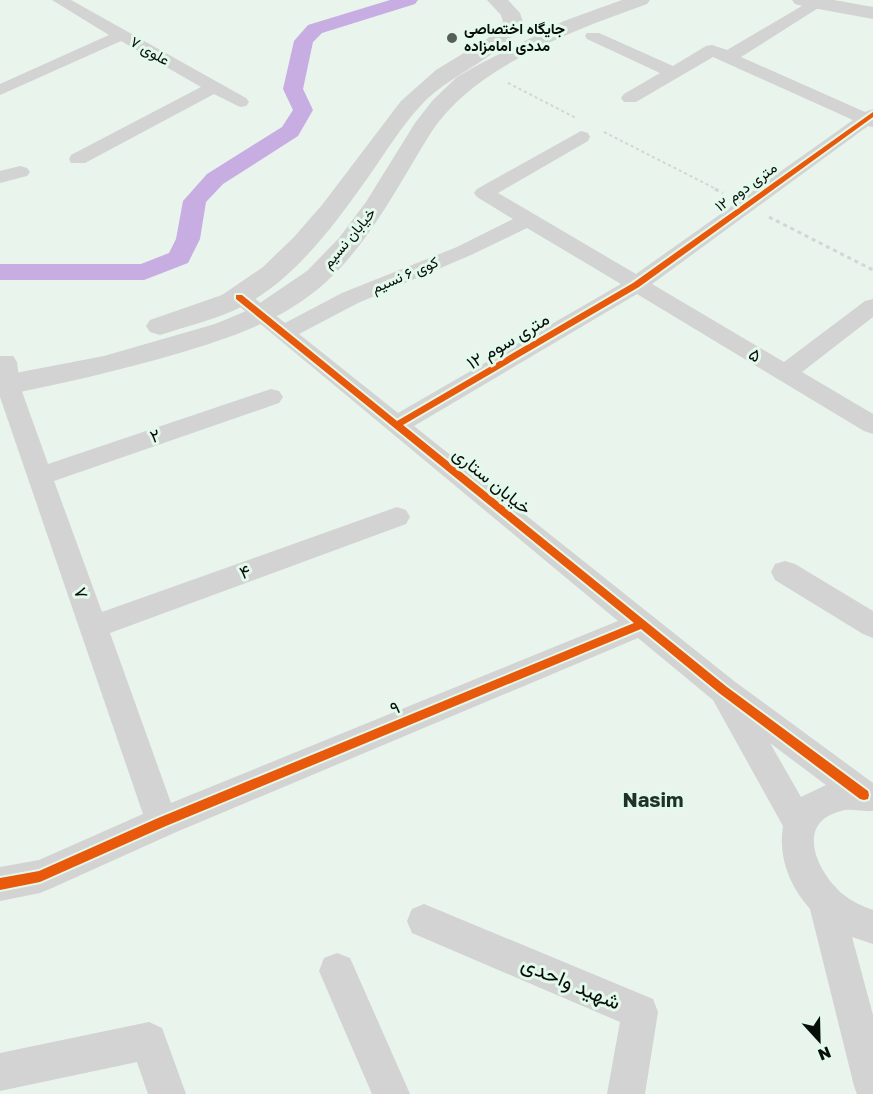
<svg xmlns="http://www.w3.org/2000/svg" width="873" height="1094" font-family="'Golos Text',Vazirmatn,sans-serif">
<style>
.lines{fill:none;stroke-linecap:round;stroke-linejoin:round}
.canal{fill:#c7ade2;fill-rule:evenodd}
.path-far1{stroke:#d3d6d4;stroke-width:2;stroke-dasharray:3 3;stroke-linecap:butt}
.path{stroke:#d3d6d4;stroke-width:3;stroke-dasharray:4 4;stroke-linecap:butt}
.minor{fill:#d2d3d2;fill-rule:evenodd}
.secondary{fill:#d2d3d2;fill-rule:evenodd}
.cycleway-casing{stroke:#e3f9eb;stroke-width:4}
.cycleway{fill:#e8590c;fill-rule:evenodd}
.poi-dot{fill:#565f59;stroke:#e3f9eb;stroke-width:2}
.labels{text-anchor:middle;stroke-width:6;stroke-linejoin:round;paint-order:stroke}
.far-poi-label{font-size:15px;font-weight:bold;fill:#080f0a;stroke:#e3f9eb;text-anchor:start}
.far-street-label{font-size:15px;fill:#080f0a;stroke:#e3f9eb}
.street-label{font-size:18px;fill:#080f0a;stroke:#e3f9eb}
.neighbourhood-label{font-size:20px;font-weight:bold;fill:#203227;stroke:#e3f9eb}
.near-street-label{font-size:21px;fill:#080f0a;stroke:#e3f9eb}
</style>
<rect width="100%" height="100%" fill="#e8f4ec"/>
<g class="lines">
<!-- canal -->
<polygon class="canal" points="390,0 418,0 415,4 322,33 313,42 303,89 313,110 298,136 223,184 206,202 200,239 188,263 144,280 0,280 0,264 141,264 169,253 176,239 183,201 207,174 282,127 293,110 283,89 294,41 308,25"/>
<!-- path-far1 -->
<g class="path-far1">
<polyline points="508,83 576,118"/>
<polyline points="604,132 718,190"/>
</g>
<!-- path -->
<g class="path">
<polyline points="715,189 723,193"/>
<polyline points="769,217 873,270"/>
</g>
<!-- minor -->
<g class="minor">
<polygon points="52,0 71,0 246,98 249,102 246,106 240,107 214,94 85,163 71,163 69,159 71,155 201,87 121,41 0,95 0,84 109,35"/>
<path d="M 812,0 L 824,0 L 826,3 L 741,57 L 865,112 L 873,109 L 873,127 L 868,126 L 652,284 L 784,362 L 865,301 L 873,299 L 873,317 L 802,372 L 873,414 L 873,434 L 864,431 L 637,294 L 414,426 L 734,681 L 873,783 L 873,811 C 862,812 852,808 841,811 C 793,823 818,874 844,895 C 853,902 862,906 873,910 L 873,944 L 852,937 L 873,1015 L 873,1094 L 857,1094 L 854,1086 L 810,909 C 789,885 778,857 783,826 L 713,700 L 638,638 L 174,833 L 52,888 L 40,893 L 0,901 L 0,867 L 39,860 L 143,814 L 0,397 L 0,356 L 13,356 L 17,362 L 20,386 L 48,464 L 271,389 L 279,391 L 283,397 L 279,403 L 54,481 L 102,612 L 397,507 L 406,510 L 410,517 L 406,524 L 110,633 L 171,803 L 618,621 L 228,297 L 231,292 L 239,290 L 247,292 L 285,323 L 342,293 L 457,247 L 513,219 L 477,197 L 474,193 L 477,189 L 581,131 L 588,133 L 590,137 L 588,141 L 498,193 L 636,274 L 853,120 L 713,57 L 636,102 L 624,102 L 621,98 L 624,94 L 660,73 L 587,39 L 585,36 L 587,33 L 599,33 L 673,66 L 706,46 L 712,45 L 727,50 ZM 527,228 L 621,284 L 398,413 L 299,334 L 358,303 L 471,255 ZM 770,743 L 826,785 L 801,797 Z"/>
<polygon points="20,166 27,168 30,172 27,176 0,183 0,171"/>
<polygon points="785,561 795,564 873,611 873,638 863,634 775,580 771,572 775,564"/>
<polygon points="424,904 653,999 658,1012 645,1094 607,1094 620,1022 412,933 407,921 412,909"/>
<polygon points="337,953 350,958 410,1094 372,1094 319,971 324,958"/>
<polygon points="149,1022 162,1028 186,1094 148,1094 137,1062 0,1091 0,1053"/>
</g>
<!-- secondary -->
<g class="secondary">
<path d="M 487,0 L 508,0 L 520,13 L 523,22 C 500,59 455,71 424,102 C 401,126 384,155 364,183 C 332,228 293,280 243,306 C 220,318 194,324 170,332 L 160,335 L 150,332 L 146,326 L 150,320 L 222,295 L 263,267 L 294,237 L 322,205 L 401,101 L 436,70 L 487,39 L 503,22 L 501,15 Z"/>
<path d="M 622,0 L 650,0 L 647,4 C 575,30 476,65 432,131 C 399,183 372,240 326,282 C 283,321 230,338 176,354 C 118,371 60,384 0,396 L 0,376 L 104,356 L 215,324 L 251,309 L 307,271 L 339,238 L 366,202 L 415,123 L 433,100 L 457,77 L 476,66 L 564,21 Z"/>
<polygon points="792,0 834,0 873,7 873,19 802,6 795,4"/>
</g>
<defs>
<polygon id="cycleway" points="873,112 873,117 639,287 403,425 727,687 868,791 869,795 868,799 864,800 860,799 719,693 641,629 166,826 40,882 0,890 0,878 39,871 158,818 634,623 236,299 236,295 242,295 397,421 633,283"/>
</defs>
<!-- cycleway casing -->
<use href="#cycleway" class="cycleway-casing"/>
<!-- cycleway -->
<use href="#cycleway" class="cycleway"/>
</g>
<!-- markers -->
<circle class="poi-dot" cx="452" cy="38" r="6"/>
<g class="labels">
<!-- far-poi labels -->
<g class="far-poi-label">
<text x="464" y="34">جایگاه اختصاصی<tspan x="464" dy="17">مددی امامزاده</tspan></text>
</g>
<!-- far-street labels -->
<g class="far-street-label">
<text transform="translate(150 51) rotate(30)" y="5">علوی ۷</text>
<text transform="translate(746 187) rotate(-36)" y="5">۱۲ متری دوم</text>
<text transform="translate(349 238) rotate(-50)" y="5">خیابان نسیم</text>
<text transform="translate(405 275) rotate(-23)" y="5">کوی ۶ نسیم</text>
</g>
<!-- street labels -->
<g class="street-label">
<text transform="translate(508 341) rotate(-31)" y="6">۱۲ متری سوم</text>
<text transform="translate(755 355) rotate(31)" y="6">۵</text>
<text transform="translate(155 436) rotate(-19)" y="6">۲</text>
<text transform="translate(492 481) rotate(39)" y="6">خیابان ستاری</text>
<text transform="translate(245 572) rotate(-20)" y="6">۴</text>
<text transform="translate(81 593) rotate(71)" y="6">۷</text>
<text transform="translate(395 708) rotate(-23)" y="6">۹</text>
</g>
<!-- neighbourhood labels -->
<g class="neighbourhood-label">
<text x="653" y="807">Nasim</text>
</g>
<!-- near-street labels -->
<g class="near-street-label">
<text transform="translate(571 983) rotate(23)" y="7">شهید واحدی</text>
</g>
</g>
<!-- north arrow -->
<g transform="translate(819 1040) rotate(158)" stroke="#e3f9eb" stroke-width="4.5" paint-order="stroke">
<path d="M0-4.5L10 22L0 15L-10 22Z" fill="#080f0a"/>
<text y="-9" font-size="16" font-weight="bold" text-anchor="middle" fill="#080f0a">N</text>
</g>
</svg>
